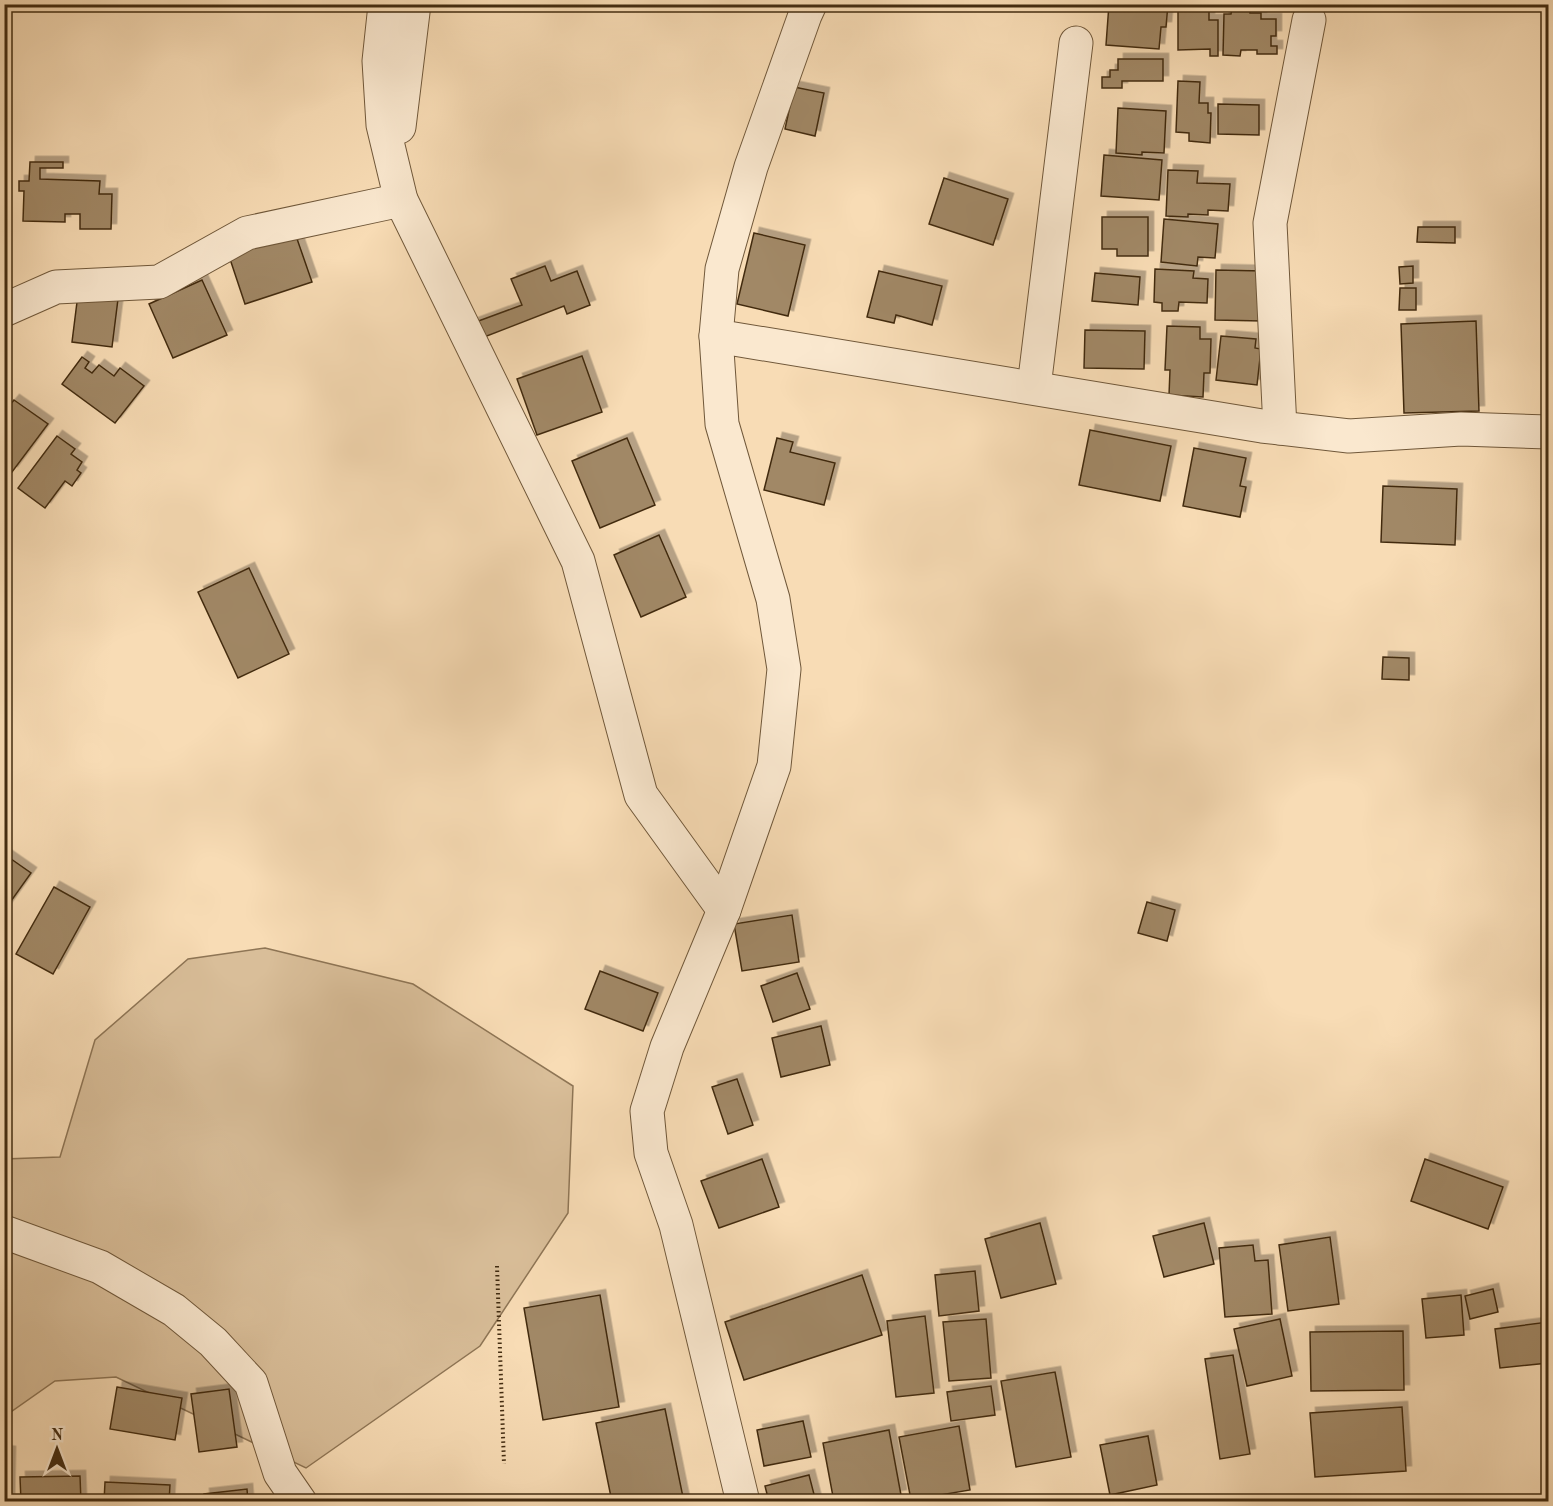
<svg xmlns="http://www.w3.org/2000/svg" width="1553" height="1506" font-family="'Old Standard TT',serif">
<style>
.green{fill:#d9be99;stroke:#8e7555;stroke-width:1.5}
.building{fill:#a18866;stroke:#432c11;stroke-width:1.5;filter:url(#shadow)}
.lines{fill:none;stroke-linecap:round;stroke-linejoin:round}
.minor-casing{stroke:#70583a;stroke-width:35}
.path{stroke:#432c11;stroke-width:4;stroke-dasharray:1.5 3;stroke-linecap:butt}
.minor{stroke:#fae8cf;stroke-width:33}
</style>
<defs>
<filter id="shadow"><feDropShadow dx="5.5" dy="-5.5" stdDeviation="0" flood-color="#0004"/></filter>
</defs>
<rect width="100%" height="100%" fill="#f8dcb5"/>
<filter id="stains"><feTurbulence type="fractalNoise" baseFrequency=".00333" numOctaves="4"/><feColorMatrix values="0 0 0 0 .2 0 0 0 0 .09 0 0 0 0 .02 0 0 0 .5 -.17"/></filter>
<radialGradient id="worn" r=".72"><stop offset=".6" stop-color="#630" stop-opacity="0"/><stop offset="1" stop-color="#630" stop-opacity=".3"/></radialGradient>
<!-- green -->
<polygon class="green" points="265,948 413,984 573,1086 568,1213 480,1346 306,1468 116,1377 55,1381 5,1416 4,1159 60,1157 95,1040 188,959"/>
<!-- building -->
<g class="building">
<polygon points="1109,4 1168,4 1166,27 1161,27 1159,49 1106,45"/>
<polygon points="1178,4 1193,4 1193,9 1209,8 1209,20 1218,20 1218,56 1210,56 1210,49 1178,50"/>
<polygon points="1232,8 1250,8 1250,13 1261,13 1261,19 1276,19 1276,36 1271,36 1271,46 1277,46 1277,54 1257,54 1257,50 1241,50 1240,56 1223,55 1224,14 1231,14"/>
<polygon points="1118,59 1163,59 1163,81 1122,81 1122,88 1102,88 1102,77 1110,77 1110,70 1118,70"/>
<polygon points="1178,81 1200,82 1199,103 1208,103 1208,113 1211,113 1210,143 1189,141 1189,133 1176,132"/>
<polygon points="794,87 824,93 815,136 785,129"/>
<polygon points="1218,104 1259,105 1259,135 1218,134"/>
<polygon points="1118,108 1166,111 1164,153 1142,152 1142,155 1116,153"/>
<polygon points="1104,155 1162,160 1159,200 1101,196"/>
<polygon points="30,162 63,162 63,168 40,168 40,179 100,181 99,194 112,194 111,229 80,229 80,214 65,214 65,222 23,221 24,191 19,191 19,181 29,181"/>
<polygon points="1168,170 1198,171 1197,183 1230,184 1228,211 1208,210 1208,215 1188,214 1188,217 1166,216"/>
<polygon points="944,178 1008,199 993,245 929,224"/>
<polygon points="1102,217 1148,217 1148,256 1117,256 1117,249 1102,249"/>
<polygon points="1164,219 1218,224 1215,258 1198,257 1197,266 1161,262"/>
<polygon points="1418,227 1455,227 1455,243 1417,242"/>
<polygon points="295,233 312,282 245,304 229,256"/>
<polygon points="754,233 805,245 788,316 737,304"/>
<polygon points="545,266 551,281 577,271 590,305 567,314 564,306 479,339 473,323 522,305 511,279"/>
<polygon points="1413,266 1413,283 1400,284 1399,267"/>
<polygon points="1155,269 1194,271 1193,278 1208,279 1207,303 1179,302 1178,311 1162,311 1162,303 1154,302"/>
<polygon points="1216,270 1263,271 1262,321 1215,320"/>
<polygon points="879,271 942,286 932,325 896,315 894,323 867,317"/>
<polygon points="1095,273 1140,277 1138,305 1092,301"/>
<polygon points="202,280 227,335 173,358 149,304"/>
<polygon points="1400,288 1416,288 1416,310 1399,310"/>
<polygon points="78,294 118,299 112,347 72,342"/>
<polygon points="1476,321 1479,411 1404,413 1401,324"/>
<polygon points="1167,326 1200,327 1200,339 1211,339 1210,373 1204,373 1203,397 1169,395 1170,370 1165,370"/>
<polygon points="1085,330 1145,331 1144,369 1084,368"/>
<polygon points="1221,336 1256,339 1255,348 1261,349 1257,385 1216,380"/>
<polygon points="582,356 602,412 537,435 517,379"/>
<polygon points="82,357 89,362 85,368 92,373 99,365 114,376 120,368 144,386 115,423 62,384"/>
<polygon points="14,400 48,424 12,472 4,466 4,412"/>
<polygon points="1090,430 1171,446 1160,501 1079,485"/>
<polygon points="57,436 75,449 71,454 82,462 77,470 81,473 72,486 65,481 45,508 18,488"/>
<polygon points="627,438 655,505 600,528 572,461"/>
<polygon points="777,438 793,442 790,452 835,463 824,505 764,490"/>
<polygon points="1194,448 1246,458 1240,486 1246,487 1240,517 1183,506"/>
<polygon points="1383,486 1457,489 1455,545 1381,542"/>
<polygon points="659,535 686,597 641,617 614,555"/>
<polygon points="249,568 289,654 238,678 198,592"/>
<polygon points="1383,657 1409,658 1409,680 1382,679"/>
<polygon points="4,854 31,873 4,911"/>
<polygon points="54,887 90,907 53,974 16,954"/>
<polygon points="1147,902 1175,910 1167,941 1138,933"/>
<polygon points="792,915 799,962 742,971 734,924"/>
<polygon points="600,971 658,993 643,1031 585,1009"/>
<polygon points="797,973 810,1009 773,1022 761,986"/>
<polygon points="821,1026 830,1065 781,1077 772,1038"/>
<polygon points="737,1079 753,1125 728,1134 712,1087"/>
<polygon points="762,1159 779,1207 719,1228 701,1181"/>
<polygon points="1425,1159 1503,1187 1488,1229 1411,1201"/>
<polygon points="1040,1223 1056,1284 1001,1298 985,1239"/>
<polygon points="1204,1223 1214,1264 1164,1277 1153,1236"/>
<polygon points="1330,1237 1339,1304 1288,1311 1279,1245"/>
<polygon points="1253,1245 1255,1261 1268,1260 1272,1314 1225,1317 1219,1248"/>
<polygon points="975,1271 979,1311 939,1316 935,1275"/>
<polygon points="862,1275 882,1335 744,1380 725,1322"/>
<polygon points="1493,1289 1498,1312 1470,1319 1465,1296"/>
<polygon points="600,1295 619,1407 543,1420 524,1308"/>
<polygon points="1461,1295 1464,1335 1426,1338 1422,1299"/>
<polygon points="925,1316 934,1393 896,1397 887,1321"/>
<polygon points="986,1319 991,1378 949,1381 943,1322"/>
<polygon points="1280,1319 1292,1376 1247,1386 1234,1329"/>
<polygon points="1548,1322 1548,1363 1500,1368 1495,1329"/>
<polygon points="1403,1331 1404,1390 1311,1391 1310,1332"/>
<polygon points="1233,1355 1250,1454 1220,1459 1205,1359"/>
<polygon points="1055,1372 1071,1457 1016,1467 1001,1381"/>
<polygon points="991,1386 995,1415 951,1421 947,1392"/>
<polygon points="117,1387 182,1398 175,1440 110,1429"/>
<polygon points="229,1389 237,1447 199,1452 191,1394"/>
<polygon points="1402,1407 1406,1471 1315,1477 1310,1413"/>
<polygon points="665,1409 684,1502 612,1502 596,1423"/>
<polygon points="803,1421 811,1457 764,1466 757,1430"/>
<polygon points="959,1426 970,1490 911,1500 899,1437"/>
<polygon points="889,1430 901,1495 866,1502 834,1502 823,1443"/>
<polygon points="1148,1436 1157,1485 1110,1495 1100,1445"/>
<polygon points="4,1451 10,1452 9,1502 4,1502"/>
<polygon points="809,1475 816,1502 769,1502 765,1486"/>
<polygon points="80,1476 81,1502 21,1502 20,1477"/>
<polygon points="105,1482 170,1485 169,1502 104,1502"/>
<polygon points="247,1489 248,1502 205,1502 204,1494"/>
</g>
<g class="lines">
<defs>
<g id="minor">
<polyline points="385,5 379,61 383,125 401,200 578,561 641,795 724,910"/>
<polyline points="399,127 414,4"/>
<polyline points="4,310 56,287 159,282 247,233 401,200"/>
<polyline points="716,336 1262,426 1349,436 1461,429 1548,432"/>
<polyline points="1034,387 1076,43"/>
<polyline points="1280,428 1270,223 1309,20"/>
<polyline points="4,1232 100,1267 174,1310 213,1342 251,1383 280,1473 300,1502"/>
<polyline points="743,1502 676,1225 651,1153 647,1111 667,1047 724,910 774,766 784,669 773,599 722,424 716,336 722,269 751,167 805,15 810,4"/>
</g>
</defs>
<!-- minor casing -->
<use href="#minor" class="minor-casing"/>
<!-- path -->
<polyline class="path" points="497,1266 504,1464"/>
<!-- minor -->
<use href="#minor" class="minor"/>
</g>
<!-- margin -->
<rect width="1553" height="1506" fill="none" stroke="#f8dcb5" stroke-width="24"/>
<rect x="6" y="6" width="1541" height="1494" fill="none" stroke="#432c11" stroke-width="3"/>
<rect x="12" y="12" width="1529" height="1482" fill="none" stroke="#432c11" stroke-width="1.5"/>
<!-- north arrow -->
<g transform="translate(57 1449)" stroke="#fae8cf" stroke-width="4.5" paint-order="stroke">
<path d="M0-4.5L10 22L0 15L-10 22Z" fill="#432c11"/>
<text y="-9" font-size="16" font-weight="bold" text-anchor="middle" fill="#432c11">N</text>
</g>
<rect width="100%" height="100%" filter="url(#stains)"/>
<rect width="100%" height="100%" fill="url(#worn)"/>
</svg>
